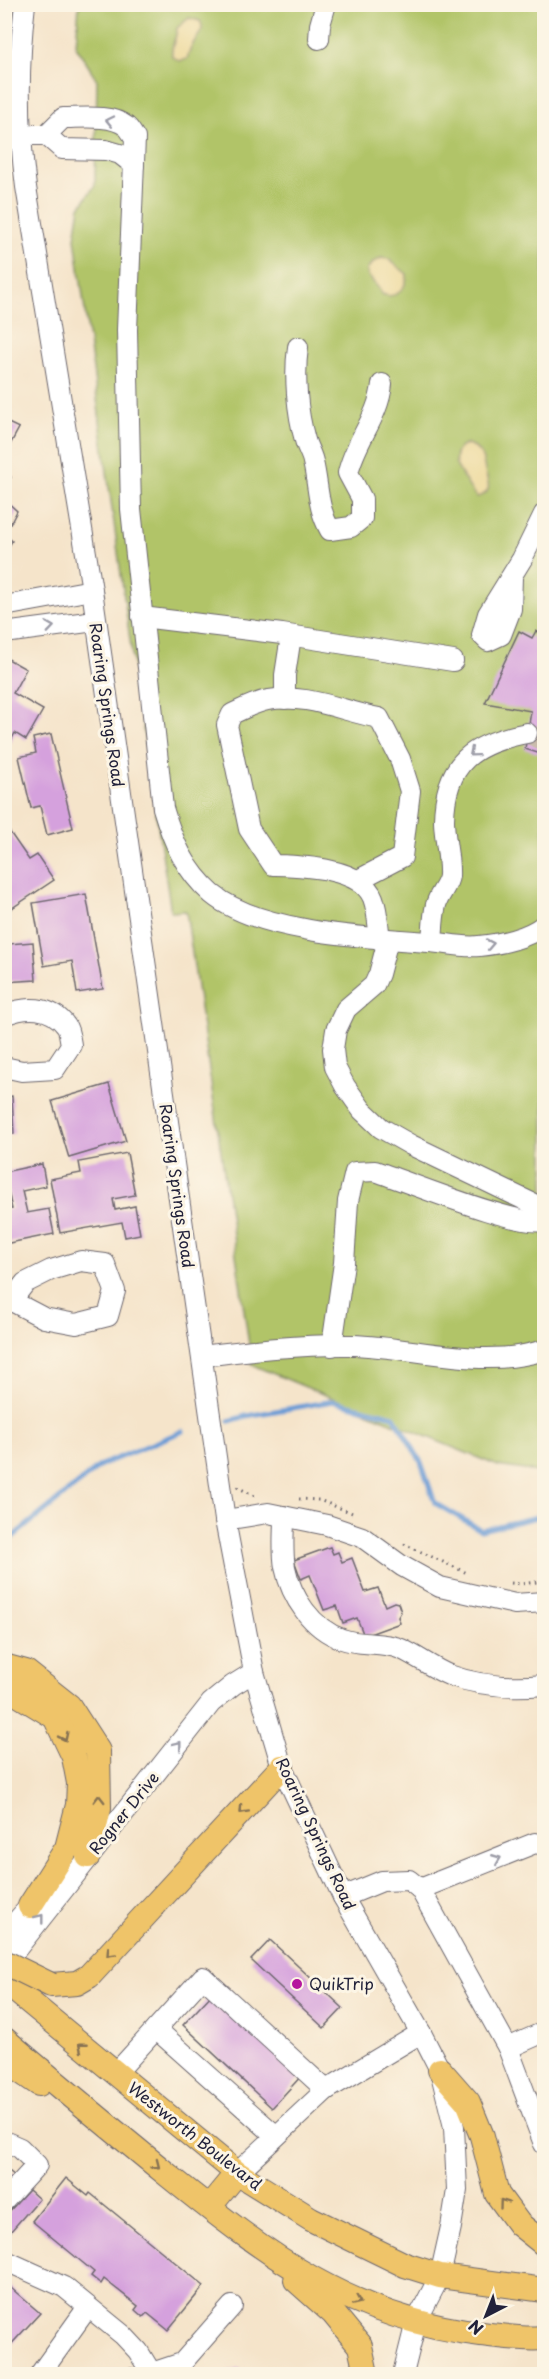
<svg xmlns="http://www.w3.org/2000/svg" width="549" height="2379" font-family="'Playpen Sans',sans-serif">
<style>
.green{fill:#b1c468;stroke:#6a7352;stroke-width:1.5}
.sand{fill:#eeda9e;stroke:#887e6c;stroke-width:1.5}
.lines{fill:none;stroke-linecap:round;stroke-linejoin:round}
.stream{stroke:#6c9cd5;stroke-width:5}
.building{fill:#d5a1dd}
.minor-tunnel{stroke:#cbbdad;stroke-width:20;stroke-dasharray:20 10;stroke-linecap:butt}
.minor-casing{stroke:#6c666d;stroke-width:22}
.major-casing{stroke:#6c666d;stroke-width:26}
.path{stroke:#6c666d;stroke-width:3;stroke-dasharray:1.5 4.5;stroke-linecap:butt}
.minor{stroke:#fff;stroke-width:20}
.major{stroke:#efc469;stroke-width:24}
.major-bridge-casing{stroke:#6c666d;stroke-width:26;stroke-linecap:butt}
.major-bridge{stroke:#efc469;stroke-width:24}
.oneway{stroke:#9c9ca7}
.oneway2{stroke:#887352}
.poi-dot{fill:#b5179e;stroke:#fcf5e5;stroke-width:2}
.labels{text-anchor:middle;stroke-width:6;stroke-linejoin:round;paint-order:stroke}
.street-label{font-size:16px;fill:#22223b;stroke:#fcf5e5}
.poi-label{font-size:16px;fill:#22223b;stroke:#fcf5e5;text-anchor:start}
</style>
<rect width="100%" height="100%" fill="#fcf5e5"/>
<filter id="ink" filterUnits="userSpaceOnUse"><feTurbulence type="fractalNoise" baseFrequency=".0167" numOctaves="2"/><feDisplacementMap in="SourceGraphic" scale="12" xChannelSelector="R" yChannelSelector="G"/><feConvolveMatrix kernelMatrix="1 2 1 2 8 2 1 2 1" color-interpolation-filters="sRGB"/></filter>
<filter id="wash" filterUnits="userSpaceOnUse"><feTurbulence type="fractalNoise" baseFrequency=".008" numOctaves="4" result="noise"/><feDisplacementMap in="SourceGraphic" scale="24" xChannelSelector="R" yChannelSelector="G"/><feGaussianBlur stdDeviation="1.35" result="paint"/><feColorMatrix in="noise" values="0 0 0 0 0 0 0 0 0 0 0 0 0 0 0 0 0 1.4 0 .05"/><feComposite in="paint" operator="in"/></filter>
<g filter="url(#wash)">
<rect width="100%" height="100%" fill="#f5e4ca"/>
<!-- green -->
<polygon class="green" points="79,5 544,5 544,1473 498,1466 252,1365 186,911 171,912 133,662 75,238 80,207 95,185 97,80 76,46"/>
<!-- sand -->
<g class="sand">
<path d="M 189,18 L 200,21 C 206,32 197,35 193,44 C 190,49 189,54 187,59 L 179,61 L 172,56 C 170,46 177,38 177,28 Z"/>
<path d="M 381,258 L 388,259 L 407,274 C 407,288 396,300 382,294 C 374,277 353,273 381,258 Z"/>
<path d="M 468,444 C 481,450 483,457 485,471 C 488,483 494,493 477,497 C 473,495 460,472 456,465 C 454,455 457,447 468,444 Z"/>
</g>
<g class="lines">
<!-- stream -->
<g class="stream">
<polyline points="229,1421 246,1416 333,1401 394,1416 421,1462 435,1503 481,1530 541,1516 544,1513"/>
<polyline points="4,1544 101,1465 183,1431"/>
</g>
</g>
<g id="blocks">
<!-- building -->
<g class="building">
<polygon points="4,421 19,428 4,456"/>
<polygon points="4,470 11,477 4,489"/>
<polygon points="4,499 17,511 5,534 12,541 4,555"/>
<polygon points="519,631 532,638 536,631 544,635 544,755 525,749 531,711 485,703"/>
<polygon points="8,659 26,669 13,693 43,710 26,740 15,733 8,746 4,744 4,665"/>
<polygon points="51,734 73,828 47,835 40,806 31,808 19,757 36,753 33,738"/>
<polygon points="9,831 29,860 37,855 54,880 6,912 4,910 4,834"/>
<polygon points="86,894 103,989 77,993 72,961 44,966 33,903"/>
<polygon points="4,917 8,917 9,944 33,942 36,980 4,982"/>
<polygon points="109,1084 126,1141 69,1158 52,1101"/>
<polygon points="12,1096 14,1134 4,1134 4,1097"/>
<polygon points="127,1153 135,1195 113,1199 115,1210 135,1206 140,1234 125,1237 122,1222 60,1233 50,1179 81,1173 79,1162"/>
<polygon points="42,1164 46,1186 22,1191 27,1213 49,1209 54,1234 4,1244 4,1210 12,1209 7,1186 4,1187 4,1172"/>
<polygon points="330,1547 333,1554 338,1552 342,1562 352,1558 365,1592 378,1588 385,1606 394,1602 398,1603 401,1612 398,1617 400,1623 364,1636 357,1618 343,1623 337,1606 324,1610 310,1575 301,1579 294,1560"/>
<polygon points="270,1940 343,2008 324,2028 251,1960"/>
<polygon points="215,1991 303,2074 272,2108 183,2025"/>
<polygon points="4,2167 15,2176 4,2188"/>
<polygon points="66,2178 88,2196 90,2193 204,2286 168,2330 147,2313 143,2317 135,2310 138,2306 104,2279 101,2284 91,2276 94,2272 32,2221"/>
<polygon points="29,2190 39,2199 11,2231 4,2225 4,2217"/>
<polygon points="4,2282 40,2313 4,2352"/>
<polygon points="132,2368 133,2374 97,2374 97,2373"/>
<polygon points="240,2368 243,2374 223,2374"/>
</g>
</g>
</g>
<g filter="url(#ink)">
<use href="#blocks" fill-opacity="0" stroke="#6c666d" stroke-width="1.5"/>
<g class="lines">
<!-- minor-tunnel -->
<polyline class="minor-tunnel" points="527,733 544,741"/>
<defs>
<g id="minor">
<path d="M 25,4 C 18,64 18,127 26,187 L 92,590 L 225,1520 L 254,1672 L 282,1767 L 343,1897 L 421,2033 L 440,2070 L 454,2127 L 457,2190 L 451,2227 L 440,2276 L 416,2322 L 403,2374"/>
<polyline points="319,39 320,25 326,4"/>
<polyline points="33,135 46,135 62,149 106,150 120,154 134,165"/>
<path d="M 46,135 L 63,118 C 81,118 111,114 126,126 C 130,129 132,134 135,138 L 127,330 L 131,509 L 163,808 C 173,842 185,870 212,894 C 259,933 370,938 429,942 C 446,943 462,948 479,946 C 500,944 528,938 544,925"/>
<path d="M 298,347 C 294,376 297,412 305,440 C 307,448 312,455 313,462 C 319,487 317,507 330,530 L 351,527 L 362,518 L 362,499 L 348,473 C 355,441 379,417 382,384"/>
<polyline points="512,577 511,609 501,635 488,641 482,635 488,614 522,559 544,514"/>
<polyline points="4,606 92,590"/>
<polyline points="142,617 282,634 453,661"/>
<polyline points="4,633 95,621"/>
<polyline points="285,699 285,675 291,636"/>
<path d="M 358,880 L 402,857 L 410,791 L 400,759 L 379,718 C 342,711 306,693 268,700 C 256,702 243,709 232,714 L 227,725 L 249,829 L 273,865 C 301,866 361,867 373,898 C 378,911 378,926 380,940"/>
<polyline points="388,940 379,974 374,985 346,1009 336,1030 333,1049 335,1067 345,1086 362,1110 381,1128 411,1145 544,1209"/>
<path d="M 432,942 C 433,930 433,916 436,905 C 438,895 448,886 449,876 C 450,857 444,838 444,820 C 445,762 474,743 527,733"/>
<path d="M 4,1015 C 25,1006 51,1005 66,1026 C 69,1030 70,1039 71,1045 L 55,1069 L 22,1071 L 4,1067"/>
<polyline points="4,1297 44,1318 76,1324 108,1316 115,1291 105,1264 81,1261 51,1270 25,1283 12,1300"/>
<path d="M 332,1346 L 344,1263 L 348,1201 L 355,1172 L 375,1171 C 406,1181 520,1228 544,1221"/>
<path d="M 202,1356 C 251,1350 303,1344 353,1345 C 416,1347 482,1370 544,1350"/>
<path d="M 284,1516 C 284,1532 282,1551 285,1567 C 291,1597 312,1629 342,1639 C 361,1646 382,1641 401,1649 C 417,1656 432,1668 449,1675 C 479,1686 513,1688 544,1685"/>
<polyline points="225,1520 268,1513 327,1525 362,1537 402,1566 440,1587 515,1604 544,1602"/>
<polyline points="420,1889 535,1843 544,1845"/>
<polyline points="343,1897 382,1881 409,1880 420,1889 508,2048 544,2144"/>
<polyline points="4,1935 30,1906"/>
<polyline points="4,1965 211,1703 233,1685 254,1672"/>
<polyline points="156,2029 276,2136"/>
<polyline points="508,2048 544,2032"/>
<polyline points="116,2073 203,1977 326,2090"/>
<polyline points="4,2141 20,2148 37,2165 4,2201"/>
<polyline points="237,2173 326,2090 421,2033"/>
<polyline points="4,2260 64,2287 123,2335 138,2351 152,2374"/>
<polyline points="152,2373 182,2363 232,2306"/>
<polyline points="40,2374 88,2307"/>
</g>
<g id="major">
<polyline points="4,1666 26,1672 69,1706 98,1751 99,1808 88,1856"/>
<polyline points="4,1690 14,1692 55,1717 74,1757 79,1783 78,1805 67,1848 30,1906"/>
<polyline points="4,1981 237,2173 311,2219 405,2265 440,2276 544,2290"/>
<polyline points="51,1985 77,1983 89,1976 282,1767"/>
<path d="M 4,2039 C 59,2086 114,2131 169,2176 C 267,2255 352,2319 481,2334 C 502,2336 523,2340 544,2338"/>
<polyline points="4,2067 14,2067 39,2084"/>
<polyline points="440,2070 468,2102 482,2136 497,2194 519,2224 544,2244"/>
<polyline points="209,2207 237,2173"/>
<polyline points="296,2280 333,2313 360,2346 366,2374"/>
</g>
</defs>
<!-- minor casing -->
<use href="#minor" class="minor-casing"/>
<!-- major casing -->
<use href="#major" class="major-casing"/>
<!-- path -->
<g class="path">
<polyline points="237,1487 255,1496"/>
<polyline points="299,1499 319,1500 355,1514"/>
<polyline points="404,1544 467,1573"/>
<polyline points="511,1583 521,1584 544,1581"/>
</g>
<!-- minor -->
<use href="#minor" class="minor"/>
<!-- major -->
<use href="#major" class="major"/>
<defs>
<polyline id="major-bridge" points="4,1962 51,1985"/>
</defs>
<!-- major-bridge casing -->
<use href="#major-bridge" class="major-bridge-casing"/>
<!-- major-bridge -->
<use href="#major-bridge" class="major-bridge"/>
</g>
<!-- one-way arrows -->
<defs><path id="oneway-chevron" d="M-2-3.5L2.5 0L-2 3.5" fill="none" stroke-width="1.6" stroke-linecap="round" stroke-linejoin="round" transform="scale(1.5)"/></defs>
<g class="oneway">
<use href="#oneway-chevron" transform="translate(110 121) rotate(-168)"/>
<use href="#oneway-chevron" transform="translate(50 627) rotate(-8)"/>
<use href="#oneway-chevron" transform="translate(473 753) rotate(140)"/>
<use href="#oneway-chevron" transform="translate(490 944) rotate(-11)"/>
<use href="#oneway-chevron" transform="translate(178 1745) rotate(-51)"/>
<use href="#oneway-chevron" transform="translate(497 1859) rotate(-22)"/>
<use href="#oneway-chevron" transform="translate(40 1918) rotate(-52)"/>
</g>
<g class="oneway2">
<use href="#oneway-chevron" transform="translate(64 1737) rotate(64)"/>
<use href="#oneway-chevron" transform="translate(99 1799) rotate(-90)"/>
<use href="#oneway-chevron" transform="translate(243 1810) rotate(133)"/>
<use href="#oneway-chevron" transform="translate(110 1953) rotate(133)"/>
<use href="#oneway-chevron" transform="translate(82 2046) rotate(-141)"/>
<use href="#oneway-chevron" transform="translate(156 2165) rotate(38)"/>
<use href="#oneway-chevron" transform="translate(503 2203) rotate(-126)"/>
<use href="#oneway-chevron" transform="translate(357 2301) rotate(24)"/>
</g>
</g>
<!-- markers -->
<circle class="poi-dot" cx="297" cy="1984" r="6"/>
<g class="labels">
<!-- street labels -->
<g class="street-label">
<text transform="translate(107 705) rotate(82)" y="6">Roaring Springs Road</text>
<text transform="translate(177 1186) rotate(82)" y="6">Roaring Springs Road</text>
<text transform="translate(124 1813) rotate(-51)" y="6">Rogner Drive</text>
<text transform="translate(316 1834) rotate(65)" y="6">Roaring Springs Road</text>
<text transform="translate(195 2136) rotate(38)" y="6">Westworth Boulevard</text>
</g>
<!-- poi labels -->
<g class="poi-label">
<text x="309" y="1990">QuikTrip</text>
</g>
</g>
<!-- margin -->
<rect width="549" height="2379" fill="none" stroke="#fcf5e5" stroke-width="24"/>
<!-- north arrow -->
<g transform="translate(486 2316) rotate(222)" stroke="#fcf5e5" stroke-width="4.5" paint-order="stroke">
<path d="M0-4.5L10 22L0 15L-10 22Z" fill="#22223b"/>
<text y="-9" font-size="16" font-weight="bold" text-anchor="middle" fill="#22223b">N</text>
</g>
</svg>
